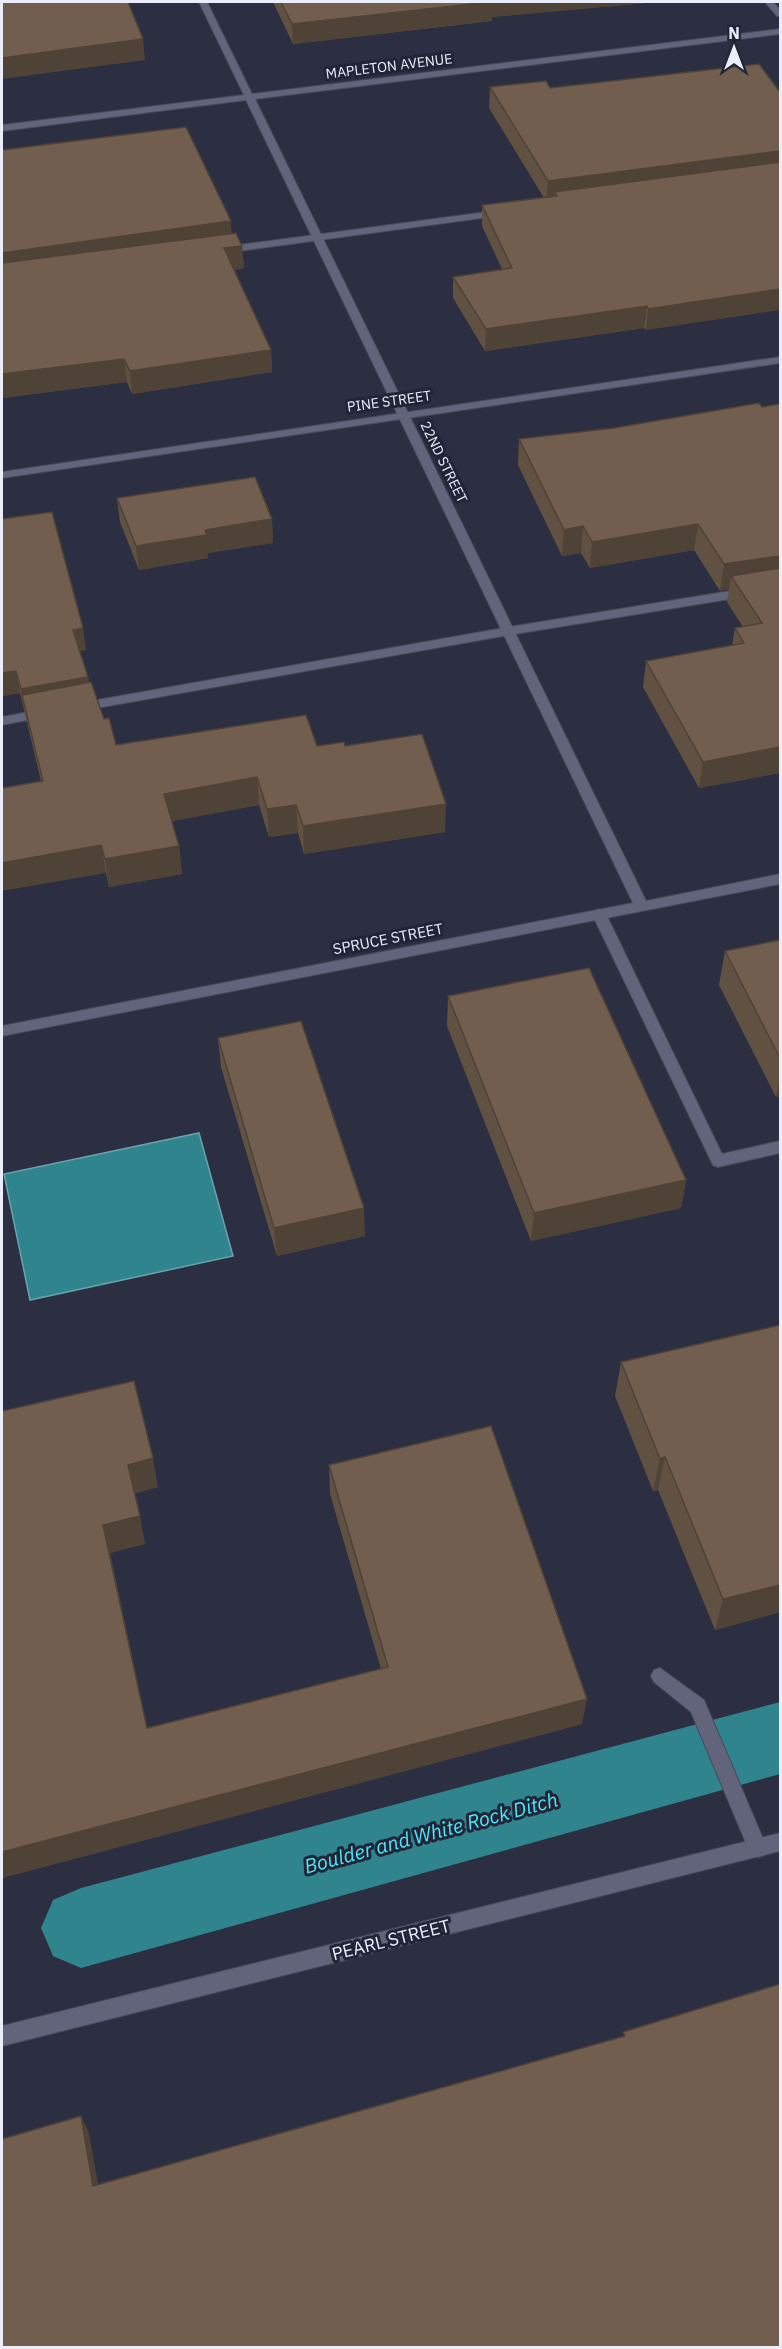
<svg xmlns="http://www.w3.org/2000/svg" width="782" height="2349" font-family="'IBM Plex Sans',sans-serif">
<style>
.water{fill:#2f848e;stroke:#67a4ae;stroke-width:1.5}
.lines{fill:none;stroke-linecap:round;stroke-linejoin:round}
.canal{fill:#2f848e;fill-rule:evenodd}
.lane-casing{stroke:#484a5a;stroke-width:2}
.street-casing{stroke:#484a5a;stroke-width:2}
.secondary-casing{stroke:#484a5a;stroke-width:2}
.lane{fill:#61647a;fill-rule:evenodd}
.street{fill:#61647a;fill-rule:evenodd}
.secondary{fill:#61647a;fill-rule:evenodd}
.wall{fill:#615143}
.shaded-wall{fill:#4f4237}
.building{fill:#715e4e;stroke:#4f4237;stroke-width:1.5}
.labels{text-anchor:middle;stroke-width:6;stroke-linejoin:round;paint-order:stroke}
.far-street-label{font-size:14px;fill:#ebeefa;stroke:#222537}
.street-label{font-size:15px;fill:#ebeefa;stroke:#222537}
.near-street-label{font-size:18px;fill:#ebeefa;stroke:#222537}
.near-water-label{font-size:20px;font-style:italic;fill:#49e9fb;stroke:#222537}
</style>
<rect width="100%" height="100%" fill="#2c2e41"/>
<!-- water -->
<polygon class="water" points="199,1133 233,1256 30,1300 4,1174"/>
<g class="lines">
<!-- canal -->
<polygon class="canal" points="780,1702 780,1774 81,1968 53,1956 41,1928 53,1900 81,1888"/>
<defs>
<g id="lane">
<polygon points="501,210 504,211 504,215 224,253 219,250 224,247"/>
<polygon points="780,583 780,591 509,635 80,711 74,707 80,703 509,627"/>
<polygon points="44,709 48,710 50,713 48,716 2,725 2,717"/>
<polygon points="599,909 606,914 722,1154 780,1141 780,1153 718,1167 713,1165 592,914"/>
<polygon points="660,1668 704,1700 767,1848 765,1855 758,1857 751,1855 691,1712 654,1682 651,1676 654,1670"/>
</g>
<g id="street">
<polygon points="199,2 207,2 252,94 780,29 780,34 255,99 646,901 780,874 780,884 2,1036 2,1026 633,903 246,100 2,131 2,125 244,95"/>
<polygon points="765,2 773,2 780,10 780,16 777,16"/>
</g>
<g id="secondary">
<polygon points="780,357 780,363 2,478 2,472"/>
<polygon points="780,1833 780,1851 2,2046 2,2026"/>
</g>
</defs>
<!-- lane casing -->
<use href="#lane" class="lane-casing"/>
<!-- street casing -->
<use href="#street" class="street-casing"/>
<!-- secondary casing -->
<use href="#secondary" class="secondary-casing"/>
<!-- lane -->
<use href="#lane" class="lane"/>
<!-- street -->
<use href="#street" class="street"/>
<!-- secondary -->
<use href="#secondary" class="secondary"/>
</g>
<!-- wall -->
<g class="wall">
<polygon points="273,2 658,2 492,17 492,21 293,44"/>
<polygon points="759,64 646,330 644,328 485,351 453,298 453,277 502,269 482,226 482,205 544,198 489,108 490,87 550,88"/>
<polygon points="2,150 231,233 242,246 244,268 234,270 271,350 272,372 132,394 127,382 2,398"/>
<polygon points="759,403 780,773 699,788 643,687 646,661 732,645 735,628 743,627 727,602 729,589 720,591 694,550 590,568 581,553 562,556 518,465 519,439 614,428"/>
<polygon points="117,498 272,519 273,543 208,553 208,558 139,570 120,522"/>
<polygon points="2,519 86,650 80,651 88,677 89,683 104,719 116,745 345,746 445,832 304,854 298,833 269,837 259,805 172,821 179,846 182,874 109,887 106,873 41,781 20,693 2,696"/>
<polygon points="780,940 780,1096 776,1097 719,985 725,951"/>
<polygon points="448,996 686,1180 681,1208 531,1241 447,1026"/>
<polygon points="218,1038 365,1236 277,1256 221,1067"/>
<polygon points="621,1362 780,1612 715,1630 658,1490 653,1491 615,1396"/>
<polygon points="2,1411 158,1487 134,1493 145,1544 110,1553 147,1728 381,1669 330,1494 329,1465 582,1724 2,1878"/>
</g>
<!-- shaded-wall -->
<g class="shaded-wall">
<polygon points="490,2 658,2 492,17 492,21 293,44 292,24"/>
<polygon points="143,39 145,60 2,79 2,58"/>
<polygon points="780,151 780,166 554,192 554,201 546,202 548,181"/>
<polygon points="231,221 232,244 2,277 2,253"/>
<polygon points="242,246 244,268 226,271 224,248"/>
<polygon points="780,289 780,310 646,330 648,309"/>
<polygon points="647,306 644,328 485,351 486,329"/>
<polygon points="271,350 272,372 132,394 130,371"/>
<polygon points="124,359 127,382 2,398 2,374"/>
<polygon points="272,519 273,543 208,553 208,558 139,570 136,546 205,530"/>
<polygon points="698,524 694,550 590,568 592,542"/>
<polygon points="583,526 581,553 562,556 564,530"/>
<polygon points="780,556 780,581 731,576 729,589 720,591 724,564"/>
<polygon points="83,628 86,650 76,651 73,630"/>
<polygon points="16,671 20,693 2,696 2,673"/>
<polygon points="88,677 92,699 22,695 24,711 21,689"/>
<polygon points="780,743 780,773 699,788 703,762"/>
<polygon points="257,777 259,805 167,822 164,794"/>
<polygon points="446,804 445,832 304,854 303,826"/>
<polygon points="296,805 298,833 269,837 267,809"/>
<polygon points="101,845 106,873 2,891 2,863"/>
<polygon points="179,846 182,874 109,887 105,859"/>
<polygon points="780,1077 780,1096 776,1097"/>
<polygon points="686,1180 681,1208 531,1241 534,1213"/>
<polygon points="364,1208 365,1236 277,1256 274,1228"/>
<polygon points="665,1457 658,1490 653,1491 660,1459"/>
<polygon points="153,1458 158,1487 134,1494 128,1465"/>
<polygon points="140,1516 145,1544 110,1553 103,1525"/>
<polygon points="780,1585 780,1612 715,1630 723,1599"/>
<polygon points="587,1699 582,1724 2,1878 2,1852"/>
<polygon points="81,2116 89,2133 101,2201 93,2186"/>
</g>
<!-- building -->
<g class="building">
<polygon points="2,2 128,2 143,39 2,58"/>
<polygon points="281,2 490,2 292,24"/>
<polygon points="759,64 780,92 780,151 548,181 490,87 546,81 550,88"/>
<polygon points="186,127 231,221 2,253 2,150"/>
<polygon points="780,162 780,289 648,309 647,306 486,329 453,277 512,268 482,205 557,196 554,192"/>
<polygon points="236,233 242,246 224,248 271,350 130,371 124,359 2,374 2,263"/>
<polygon points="759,403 762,407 780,404 780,556 724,564 698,524 592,542 583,526 564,530 519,439 614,428"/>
<polygon points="255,477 272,519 205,530 207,535 136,546 117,498"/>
<polygon points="52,512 83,628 73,630 88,677 21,689 16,671 2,673 2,519"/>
<polygon points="780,568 780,747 703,762 646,661 744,643 735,628 762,623 731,576"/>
<polygon points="91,682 104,719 109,718 116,745 306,715 317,746 344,742 345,746 422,734 446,804 303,826 296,805 267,809 257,777 164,794 179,846 105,859 101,845 2,863 2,788 43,781 22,695"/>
<polygon points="780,940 780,1058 725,951"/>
<polygon points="589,968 686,1180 534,1213 448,996"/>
<polygon points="301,1021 364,1208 274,1228 218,1038"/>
<polygon points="780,1325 780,1585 723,1599 665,1457 660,1459 621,1362"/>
<polygon points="134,1381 153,1458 128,1465 140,1516 103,1525 147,1728 388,1667 329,1465 491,1426 587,1699 2,1852 2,1411"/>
<polygon points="780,1984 780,2348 2,2348 2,2139 81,2116 93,2186 625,2036 623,2032"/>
</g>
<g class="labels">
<!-- far-street labels -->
<g class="far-street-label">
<text transform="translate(389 66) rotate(-7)" y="5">MAPLETON AVENUE</text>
<text transform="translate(389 401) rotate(-8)" y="5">PINE STREET</text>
<text transform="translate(444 462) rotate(64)" y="5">22ND STREET</text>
</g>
<!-- street labels -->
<g class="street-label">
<text transform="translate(388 939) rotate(-11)" y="5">SPRUCE STREET</text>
</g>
<!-- near-street labels -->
<g class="near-street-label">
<text transform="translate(391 1940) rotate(-14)" y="6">PEARL STREET</text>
</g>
<!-- near-water labels -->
<g class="near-water-label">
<text transform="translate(431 1833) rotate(-15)" y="7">Boulder and White Rock Ditch</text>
</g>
</g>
<!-- border -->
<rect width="782" height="2349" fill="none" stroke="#ebeefa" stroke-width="6"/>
<!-- north arrow -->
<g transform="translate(734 48)" stroke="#222537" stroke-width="4.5" paint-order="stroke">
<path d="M0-4.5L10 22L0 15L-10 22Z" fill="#ebeefa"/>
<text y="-9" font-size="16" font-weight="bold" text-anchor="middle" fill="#ebeefa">N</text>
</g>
</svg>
